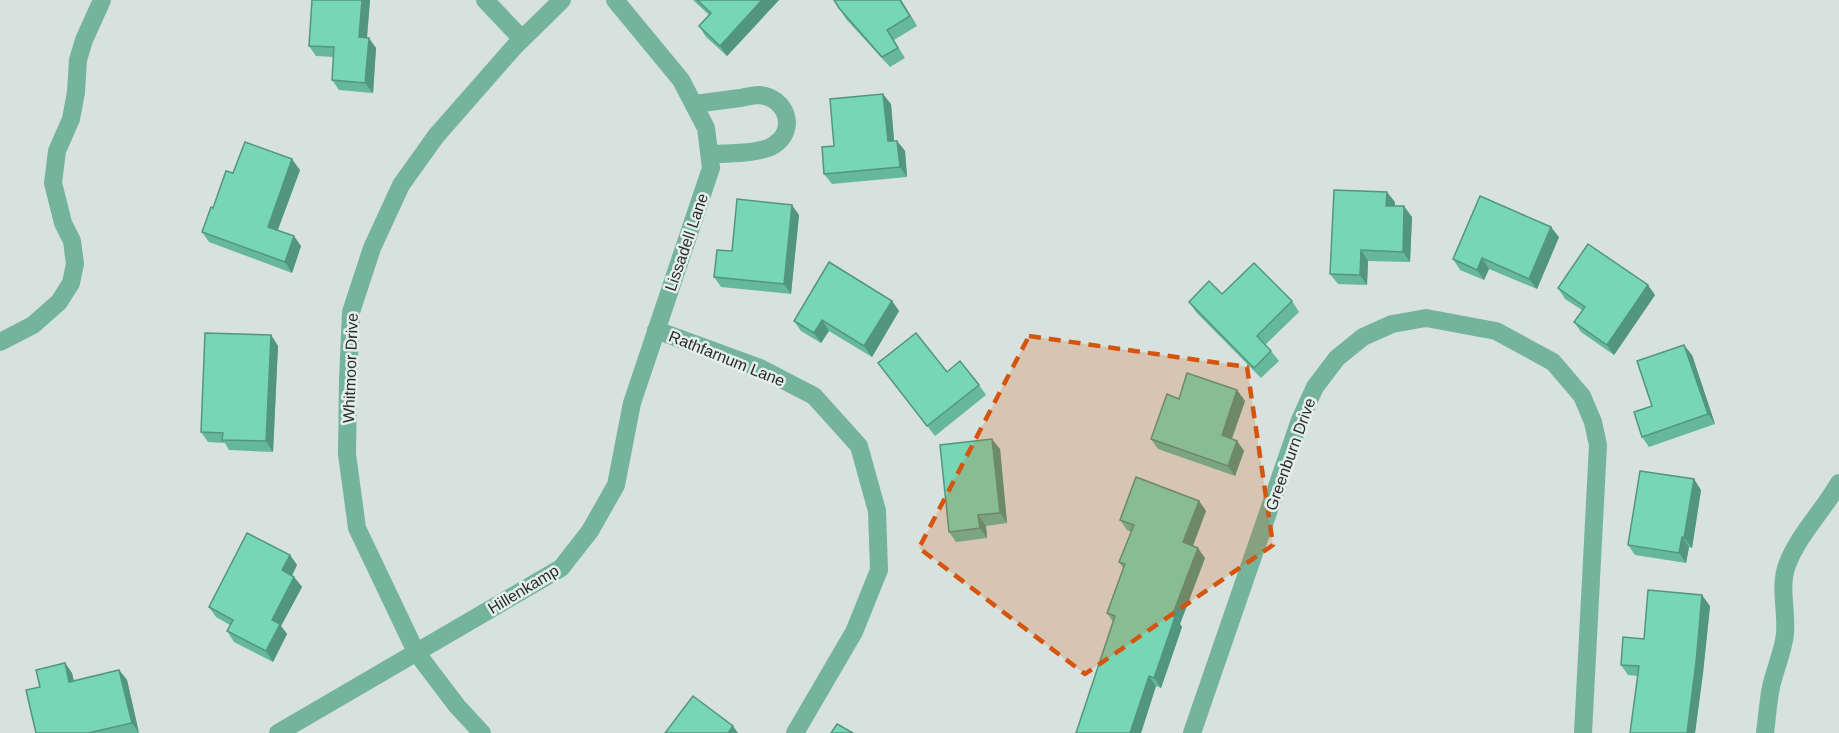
<svg xmlns="http://www.w3.org/2000/svg" width="1839" height="733" font-family="Helvetica,sans-serif">
<style>
.lines{fill:none;stroke-linecap:round;stroke-linejoin:round}
.minor{stroke:#74b39c;stroke-width:18}
.wall{fill:#66b89d}
.shaded-wall{fill:#53967f}
.building{fill:#77d6b6;stroke:#53967f;stroke-width:1.5}
.marked{fill:#d5550f;fill-opacity:0.2;stroke:#d5550f;stroke-width:4.5;stroke-dasharray:12 8;stroke-linejoin:round}
.labels{text-anchor:middle;stroke-width:5;stroke-linejoin:round;paint-order:stroke}
.street-label{font-size:16px;fill:#292d2b;stroke:#e4eeea}
</style>
<rect width="100%" height="100%" fill="#d7e1dd"/>
<g class="lines">
<!-- minor -->
<g class="minor">
<polyline points="485,0 522,39"/>
<path d="M 694,104 C 709,102 725,100 740,98 C 746,97 753,95 759,95 C 786,97 798,129 774,145 C 763,153 725,154 710,154"/>
<polyline points="656,330 760,368 814,396 859,446 877,511 879,570 854,632 795,733"/>
<polyline points="0,342 33,325 59,302 71,283 75,264 72,241 63,223 53,183 57,151 71,119 76,92 78,60 84,40 102,0"/>
<polyline points="278,733 561,568 590,531 616,485 632,403 711,168 706,128 681,80 615,0"/>
<polyline points="482,733 457,706 416,652 357,528 347,454 348,380 351,312 372,248 401,185 436,136 515,46 562,0"/>
<polyline points="1192,733 1300,420 1315,387 1337,358 1363,337 1392,324 1426,318 1496,331 1553,362 1582,396 1593,422 1598,445 1583,733"/>
<path d="M 1765,733 C 1767,718 1768,702 1771,687 C 1775,669 1783,652 1785,634 C 1787,611 1779,587 1787,565 C 1799,534 1823,511 1839,483"/>
</g>
</g>
<!-- wall -->
<g class="wall">
<polygon points="312,0 370,0 367,38 376,48 373,93 339,90 332,80 334,57 316,56 309,46"/>
<polygon points="693,0 779,0 727,56 706,37 699,26 709,15"/>
<polygon points="901,0 917,26 894,40 905,58 890,67 846,19 839,8"/>
<polygon points="891,104 894,141 897,141 905,151 907,177 832,184 824,174 834,146"/>
<polygon points="300,170 278,230 301,246 292,273 209,242 202,232 213,208 233,173"/>
<polygon points="1395,202 1394,206 1412,217 1410,262 1368,261 1367,285 1338,284 1330,274"/>
<polygon points="799,215 791,294 721,287 714,277 732,251"/>
<polygon points="1559,237 1537,289 1489,269 1484,280 1460,270 1453,259"/>
<polygon points="1558,288 1655,295 1614,355 1581,332 1574,322 1582,310 1565,299"/>
<polygon points="892,301 899,311 872,357 829,331 821,343 801,331 794,321"/>
<polygon points="1292,301 1299,312 1265,345 1271,351 1279,361 1261,378 1196,312 1189,302"/>
<polygon points="271,335 278,346 273,452 229,450 225,443 208,442 201,432"/>
<polygon points="1692,355 1715,424 1649,447 1642,437 1652,406"/>
<polygon points="878,363 979,385 986,395 935,436"/>
<polygon points="1237,390 1245,401 1232,439 1237,441 1244,451 1235,476 1158,449 1151,439 1179,399"/>
<polygon points="1000,449 1007,523 986,526 987,538 956,542 949,532"/>
<polygon points="1701,490 1692,548 1689,547 1686,563 1635,555 1628,545"/>
<polygon points="1199,501 1206,511 1193,546 1205,558 1180,624 1182,627 1161,688 1156,686 1141,733 1113,622 1107,613 1123,568 1119,562 1131,532 1127,530 1120,520"/>
<polygon points="290,555 297,565 292,576 294,577 302,587 281,626 287,634 273,662 234,642 227,631 230,625 216,617 209,607"/>
<polygon points="1710,606 1703,673 1695,733 1630,733 1638,676 1628,675 1621,665 1644,639"/>
<polygon points="65,663 72,673 74,681 119,670 127,680 139,733 36,733 40,687"/>
</g>
<!-- shaded-wall -->
<g class="shaded-wall">
<polygon points="362,0 370,0 366,48 359,37"/>
<polygon points="762,0 779,0 727,56 720,46"/>
<polygon points="900,0 901,0 917,26 910,16"/>
<polygon points="369,38 376,48 373,93 365,83"/>
<polygon points="883,94 891,104 895,152 888,141"/>
<polygon points="897,141 905,151 907,177 900,167"/>
<polygon points="292,159 300,170 275,237 268,227"/>
<polygon points="1387,192 1395,202 1394,216 1386,206"/>
<polygon points="792,205 799,215 791,294 784,284"/>
<polygon points="1404,206 1412,217 1410,262 1403,252"/>
<polygon points="1551,227 1559,237 1537,289 1529,279"/>
<polygon points="294,236 301,246 292,273 285,262"/>
<polygon points="1361,250 1368,261 1367,285 1360,275"/>
<polygon points="1482,258 1489,269 1484,280 1477,270"/>
<polygon points="1648,285 1655,295 1614,355 1607,345"/>
<polygon points="892,301 899,311 872,357 864,346"/>
<polygon points="822,320 829,331 821,343 814,333"/>
<polygon points="271,335 278,346 273,452 266,441"/>
<polygon points="1684,345 1692,355 1715,424 1708,414"/>
<polygon points="1237,390 1245,401 1229,446 1222,435"/>
<polygon points="992,439 1000,449 1007,523 1000,513"/>
<polygon points="1237,441 1244,451 1235,476 1228,466"/>
<polygon points="1694,479 1701,490 1692,548 1684,538"/>
<polygon points="1199,501 1206,511 1190,553 1183,542"/>
<polygon points="978,515 986,526 987,538 980,528"/>
<polygon points="1682,537 1689,547 1686,563 1679,553"/>
<polygon points="1198,548 1205,558 1180,624 1182,627 1161,688 1154,678 1172,616"/>
<polygon points="290,555 297,565 289,581 282,570"/>
<polygon points="294,577 302,587 281,626 287,634 273,662 266,651 272,620"/>
<polygon points="1702,595 1710,606 1703,673 1695,733 1687,733"/>
<polygon points="65,663 72,673 76,692 69,682"/>
<polygon points="119,670 127,680 139,733 132,723"/>
<polygon points="1149,676 1156,686 1141,733 1130,733"/>
<polygon points="733,726 738,733 728,733"/>
</g>
<!-- building -->
<g class="building">
<polygon points="312,0 362,0 359,37 369,38 365,83 332,80 334,47 309,46"/>
<polygon points="697,0 762,0 720,46 699,26 711,13"/>
<polygon points="834,0 900,0 910,16 887,30 898,48 882,57 839,8"/>
<polygon points="883,94 888,141 897,141 900,167 824,174 822,147 834,146 830,99"/>
<polygon points="245,142 292,159 268,227 294,236 285,262 202,232 211,207 213,208 226,171 233,173"/>
<polygon points="1334,190 1387,192 1386,206 1404,206 1403,252 1361,250 1360,275 1330,274"/>
<polygon points="1480,196 1551,227 1529,279 1482,258 1477,270 1453,259"/>
<polygon points="737,199 792,205 784,284 714,277 717,250 732,251"/>
<polygon points="1588,244 1648,285 1607,345 1574,322 1585,307 1558,288"/>
<polygon points="829,262 892,301 864,346 822,320 814,333 794,321"/>
<polygon points="1254,263 1292,301 1257,336 1271,351 1254,368 1189,302 1209,281 1222,294"/>
<polygon points="205,333 271,335 266,441 222,440 223,433 201,432"/>
<polygon points="916,333 947,372 960,361 979,385 927,426 878,363"/>
<polygon points="1684,345 1708,414 1642,437 1634,412 1652,406 1637,361"/>
<polygon points="1187,373 1237,390 1222,435 1237,441 1228,466 1151,439 1167,394 1179,399"/>
<polygon points="992,439 1000,513 978,515 980,528 949,532 940,445"/>
<polygon points="1640,471 1694,479 1684,538 1682,537 1679,553 1628,545"/>
<polygon points="1136,477 1199,501 1183,542 1198,548 1172,616 1175,617 1154,678 1149,676 1130,733 1076,733 1115,616 1107,613 1125,564 1119,562 1134,525 1120,520"/>
<polygon points="247,533 290,555 282,570 294,577 272,620 280,624 266,651 227,631 233,620 209,607"/>
<polygon points="1648,590 1702,595 1696,662 1687,733 1630,733 1639,666 1621,665 1623,637 1644,639"/>
<polygon points="65,663 69,682 119,670 132,723 88,733 36,733 26,690 40,687 36,670"/>
<polygon points="693,696 733,726 728,733 665,733"/>
<polygon points="837,724 853,733 831,733"/>
</g>
<!-- marked area -->
<path class="marked" d="M 1029,336 L 1247,367 L 1273,545 L 1085,674 L 919,548 Z"/>
<g class="labels">
<!-- street labels -->
<g class="street-label">
<text transform="translate(686 242) rotate(-71)" y="6">Lissadell Lane</text>
<text transform="translate(727 358) rotate(22)" y="6">Rathfarnum Lane</text>
<text transform="translate(350 368) rotate(-88)" y="6">Whitmoor Drive</text>
<text transform="translate(1290 454) rotate(-70)" y="6">Greenburn Drive</text>
<text transform="translate(523 589) rotate(-31)" y="6">Hillenkamp</text>
</g>
</g>
</svg>
